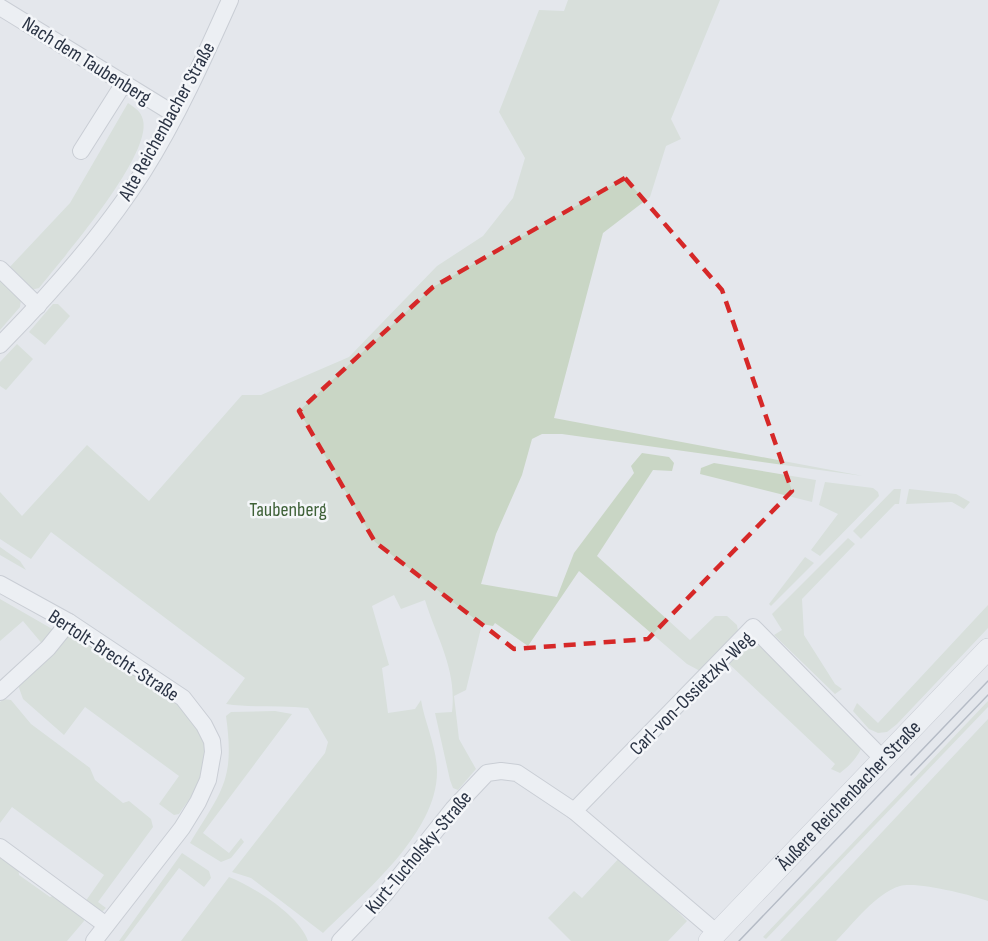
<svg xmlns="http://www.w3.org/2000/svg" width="988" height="941" font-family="'Sofia Sans Condensed',sans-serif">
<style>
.green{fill:#c9d6c5}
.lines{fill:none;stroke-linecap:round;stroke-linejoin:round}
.minor-casing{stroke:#a9aeb7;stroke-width:18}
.tertiary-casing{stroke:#a9aeb7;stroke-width:22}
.minor{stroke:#f7f8fa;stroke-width:16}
.tertiary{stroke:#f7f8fa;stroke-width:21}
.tram{stroke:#7d8696;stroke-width:1.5}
.marked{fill:none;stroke:#d62828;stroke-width:4.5;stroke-dasharray:12 8;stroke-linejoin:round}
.labels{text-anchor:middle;stroke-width:5;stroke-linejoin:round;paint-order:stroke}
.street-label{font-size:20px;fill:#2b3445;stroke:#f4f6f9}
.park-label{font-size:20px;fill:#3f6138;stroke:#f4f6f9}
</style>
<rect width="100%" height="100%" fill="#e4e7ec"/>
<!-- green -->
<g class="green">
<path d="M 568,0 L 720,0 L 671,119 L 681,139 L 666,146 L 650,197 L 603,233 L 554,418 L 863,476 L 562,434 L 542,434 L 532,439 L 522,475 L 496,534 L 481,584 L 557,597 L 574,553 L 634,473 L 631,466 L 642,453 L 669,457 L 674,463 L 672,471 L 653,470 L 597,556 L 690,640 L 715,616 L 727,616 L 737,625 L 738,631 L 702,672 L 687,664 L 579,571 L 528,646 L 495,623 L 493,626 L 482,624 L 466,690 L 454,696 L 459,739 L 476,769 L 458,790 L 453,788 L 450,780 L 435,713 L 452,712 C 457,669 437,639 425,600 L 401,609 L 394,595 L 372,606 L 389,665 L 382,668 L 388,713 L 415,709 L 421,700 C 425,724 437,747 437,772 C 437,833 364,893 323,933 L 251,878 L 232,872 L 325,753 L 328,742 L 308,708 C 280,705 252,708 226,704 L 245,678 L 51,532 L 31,559 L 0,539 L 0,492 L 22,516 L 87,445 L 149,501 L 242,395 L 261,395 L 349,357 L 437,266 L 483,236 L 513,198 L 525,158 L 499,112 L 539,10 L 564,11 Z"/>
<path d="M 128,103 C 135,108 141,111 143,120 C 152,156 63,258 39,288 L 31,290 L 7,270 L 70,203 Z"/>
<polygon points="0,276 21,300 20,307 0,330"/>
<polygon points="53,304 58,304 70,316 45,345 29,332"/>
<polygon points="17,344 33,359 6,390 0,386 0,362"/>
<polygon points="714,463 816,480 812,502 700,474 701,468"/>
<polygon points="825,482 873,488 878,492 879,496 820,556 811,550 838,514 819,505"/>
<polygon points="894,489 901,489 899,504 895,504 861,539 853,531"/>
<polygon points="909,489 956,494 970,502 964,509 952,502 906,504"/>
<polygon points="848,538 855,544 802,599 804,635 835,684 842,689 835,694 774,635 782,630 772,614"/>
<polygon points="0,547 20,561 26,570 0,555"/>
<polygon points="805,557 814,563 771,606 769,604"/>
<polygon points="0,599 54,630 44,646 23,621 0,641"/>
<polygon points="988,605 988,628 897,724 887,732 878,733 869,729 853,711 857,703 878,723"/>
<path d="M 70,634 C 112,660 210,703 207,762 C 206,781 189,799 179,814 L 174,815 L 159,804 L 179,776 L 85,707 L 64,735 L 23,699 L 18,685 Z"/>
<path d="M 749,646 L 761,646 L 857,740 L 861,749 C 856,759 849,766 840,773 L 831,769 L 835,764 L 726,661 L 738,650 Z"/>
<polygon points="3,699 11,700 31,724 90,768 95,780 123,803 129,801 151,819 153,827 98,902 106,908 102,912 85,902 104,875 12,807 0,823 0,702"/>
<polygon points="988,701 988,707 766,939 763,937"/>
<path d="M 275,711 L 292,714 L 203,833 L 229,853 L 241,838 L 244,842 L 231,858 L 221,862 L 190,843 C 222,790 235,781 226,716 L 231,712 Z"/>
<path d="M 988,719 L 988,901 C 972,895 916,881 900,886 C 876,893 853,924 836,941 L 780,941 Z"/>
<polygon points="0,851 18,864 19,875 50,897 58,894 83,916 84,921 67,941 0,941"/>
<polygon points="182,853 209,871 211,878 204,887 179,868 124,941 119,941"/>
<polygon points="622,855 687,921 668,941 571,941 548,918 574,891 582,898"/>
<path d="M 229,877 C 254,887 299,915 308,941 L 181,941 Z"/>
</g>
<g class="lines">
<defs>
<g id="minor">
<polyline points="0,7 174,114"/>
<polyline points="81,151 124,83"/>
<polyline points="0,269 38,306"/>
<path d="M 0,345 C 52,292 103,235 143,172 C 177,118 204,58 230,0"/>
<polyline points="0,584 69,622 183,698 204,725 212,741 213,752 208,780 198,802 182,828 94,941"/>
<polyline points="0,692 48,648 69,622"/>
<polyline points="574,811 753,627 884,760"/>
<polyline points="0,847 106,925"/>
<polyline points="340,941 385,894 453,809 487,773 501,771 517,773 574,811 717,933"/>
</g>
<g id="tertiary">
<path id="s1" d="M 709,941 L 988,649"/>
</g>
</defs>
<!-- minor casing -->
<use href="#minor" class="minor-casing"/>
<!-- tertiary casing -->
<use href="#tertiary" class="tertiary-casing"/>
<!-- minor -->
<use href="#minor" class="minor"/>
<!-- tertiary -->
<use href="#tertiary" class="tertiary"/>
<!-- tram -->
<g class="tram">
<polyline points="911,775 988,695"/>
<polyline points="739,941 988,681"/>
</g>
</g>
<!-- marked area -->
<path d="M0 0H988V941H0ZM 625,178 L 722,290 L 792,491 L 648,639 L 514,649 L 375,542 L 299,411 L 433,287 Z" fill="#e4e7ec" fill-opacity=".55" fill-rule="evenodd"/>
<path class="marked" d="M 625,178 L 722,290 L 792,491 L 648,639 L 514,649 L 375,542 L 299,411 L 433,287 Z"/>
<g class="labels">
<!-- street labels -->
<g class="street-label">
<text transform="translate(87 60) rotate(32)" y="7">Nach dem Taubenberg</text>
<text transform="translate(166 121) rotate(-61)" y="7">Alte Reichenbacher Straße</text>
<text transform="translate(114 655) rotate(33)" y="7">Bertolt-Brecht-Straße</text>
<text transform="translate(691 693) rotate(-45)" y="7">Carl-von-Ossietzky-Weg</text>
<text dy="7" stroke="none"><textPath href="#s1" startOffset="202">Äußere Reichenbacher Straße</textPath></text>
<text transform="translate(418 852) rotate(-50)" y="7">Kurt-Tucholsky-Straße</text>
</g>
<!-- park labels -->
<g class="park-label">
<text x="288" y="516">Taubenberg</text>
</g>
</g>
</svg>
